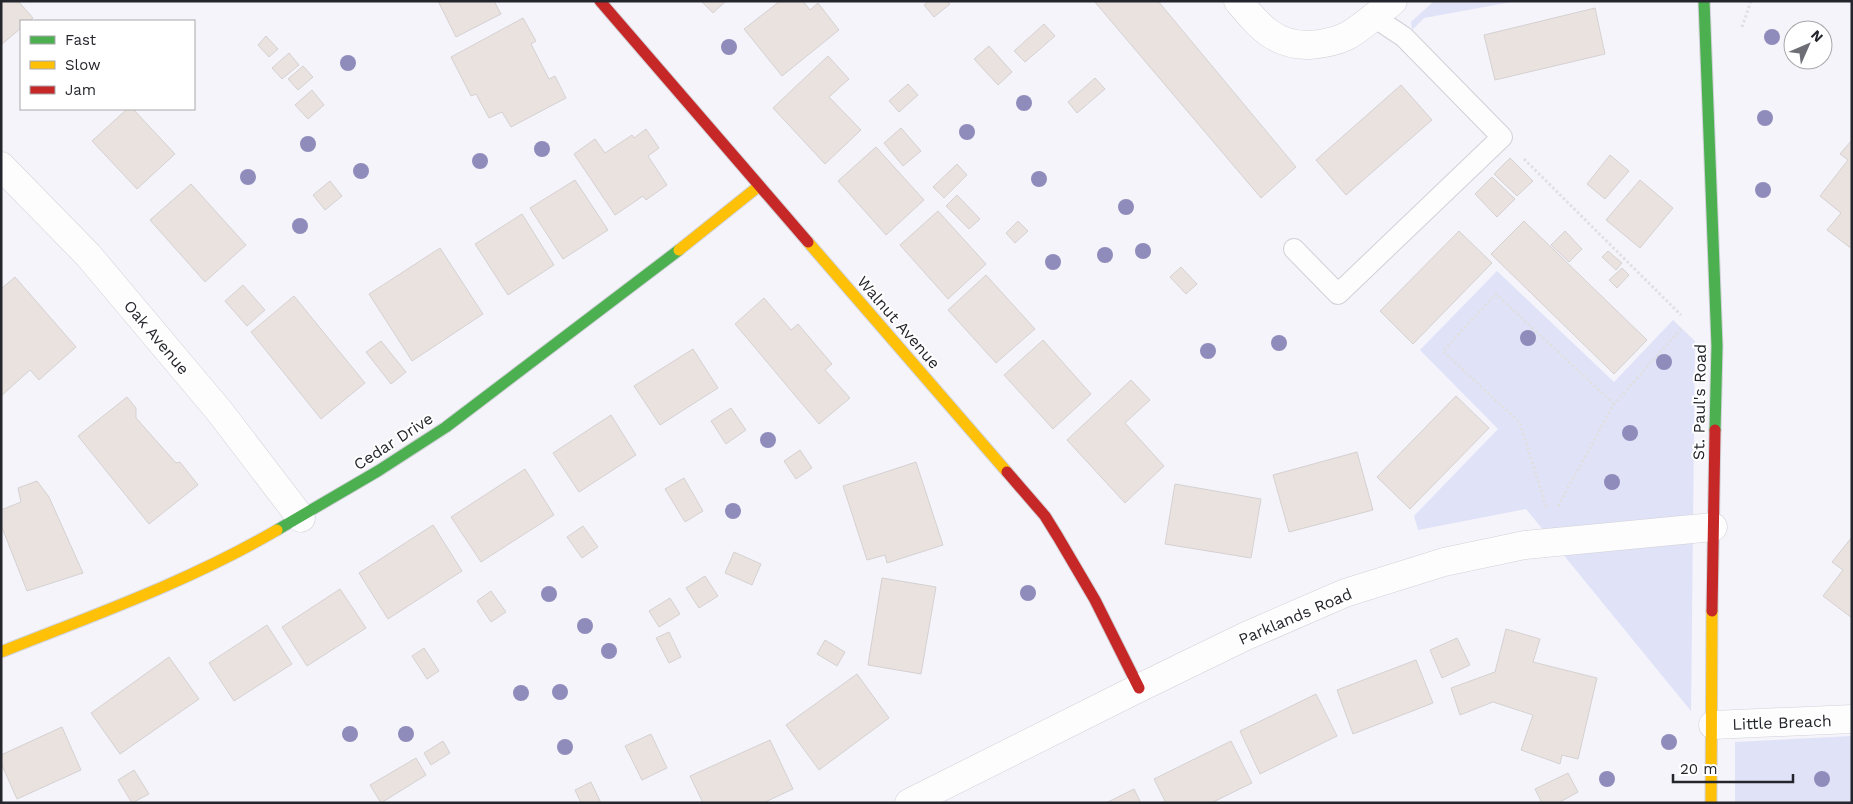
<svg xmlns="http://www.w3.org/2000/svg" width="1853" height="804" font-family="'Work Sans',sans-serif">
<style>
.green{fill:#e0e2f8}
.building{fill:#eae2df;stroke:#d5d1d2}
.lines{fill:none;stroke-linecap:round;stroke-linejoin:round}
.lane-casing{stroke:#d1d2d8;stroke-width:22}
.street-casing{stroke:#d1d2d8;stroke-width:29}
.fast-casing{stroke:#d1d2d8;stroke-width:13}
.slow-casing{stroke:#d1d2d8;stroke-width:13}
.jam-casing{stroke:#d1d2d8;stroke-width:13}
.path{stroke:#e0e0e2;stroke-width:3;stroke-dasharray:2.5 2.5;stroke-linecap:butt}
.lane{stroke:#fdfdfe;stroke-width:20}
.street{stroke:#fdfdfe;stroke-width:28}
.fast{stroke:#4caf50;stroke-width:11}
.slow{stroke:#ffc107;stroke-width:11}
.jam{stroke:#c62828;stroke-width:11}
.tree{fill:#8f8cbc}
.labels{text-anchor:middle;stroke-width:4;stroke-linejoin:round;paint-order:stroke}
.street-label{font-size:16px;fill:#25262d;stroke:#fff}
</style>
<rect width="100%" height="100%" fill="#f4f4fa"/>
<!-- green -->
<g class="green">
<polygon points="1434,1 1517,1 1424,18 1412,30 1411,22"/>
<polygon points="1497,271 1614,382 1673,320 1695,341 1691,711 1526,509 1418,530 1414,516 1498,429 1420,350"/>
<polygon points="1852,736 1852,803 1735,803 1735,742"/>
</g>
<!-- building -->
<g class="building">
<polygon points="1,1 18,1 33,18 28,21 21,21 21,28 1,45"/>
<polygon points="438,1 494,1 501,14 456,37"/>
<polygon points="701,1 726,1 713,13"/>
<polygon points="780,1 803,1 810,10 818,3 839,30 782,76 744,29"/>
<polygon points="929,1 947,1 950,4 934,17 924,5"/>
<polygon points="1094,1 1158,1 1296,167 1261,198"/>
<polygon points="1595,8 1605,54 1495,80 1484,35"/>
<polygon points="523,18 536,41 531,44 549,79 555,76 566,98 511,127 502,112 489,118 476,94 471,96 451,57"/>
<polygon points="1044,24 1055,36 1025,62 1014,51"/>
<polygon points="266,36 278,49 269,57 258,45"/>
<polygon points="989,46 1012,72 998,85 974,59"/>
<polygon points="289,53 299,65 282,79 272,68"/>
<polygon points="828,56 849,79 829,97 861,130 825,164 773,108"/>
<polygon points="303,66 313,77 298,90 288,79"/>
<polygon points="1095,78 1105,89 1077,113 1068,102"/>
<polygon points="908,84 918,95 899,112 889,101"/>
<polygon points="1401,85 1432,120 1346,195 1316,160"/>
<polygon points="312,90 324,105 308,119 295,105"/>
<polygon points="127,109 133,109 175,154 137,189 92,141"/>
<polygon points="901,128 921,151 903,166 884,143"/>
<polygon points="646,129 659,148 648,156 667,185 646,200 643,196 615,215 574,154 595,139 605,153 632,135 634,138"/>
<polygon points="1852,140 1852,249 1827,230 1841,213 1820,196 1848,160 1840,154"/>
<polygon points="876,147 924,200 886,235 838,181"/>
<polygon points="1610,155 1629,171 1605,199 1587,184"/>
<polygon points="1510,158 1533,181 1517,196 1494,174"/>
<polygon points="957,164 967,175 944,198 933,187"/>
<polygon points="1492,177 1515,199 1497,217 1475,194"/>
<polygon points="575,180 608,230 563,259 530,208"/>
<polygon points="1640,180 1673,208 1640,248 1606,220"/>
<polygon points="330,181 342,196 325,210 313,195"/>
<polygon points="191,184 246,245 205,282 150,220"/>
<polygon points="957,195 980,219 969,229 946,206"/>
<polygon points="938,211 986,264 948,299 900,245"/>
<polygon points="522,214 554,265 508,295 475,244"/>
<polygon points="1018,221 1028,231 1015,243 1006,233"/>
<polygon points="1524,221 1647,340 1614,374 1491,254"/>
<polygon points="1459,231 1492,263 1413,344 1380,311"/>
<polygon points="1565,231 1582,249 1569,262 1551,245"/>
<polygon points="440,248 483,314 412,361 369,294"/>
<polygon points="1608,251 1622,263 1616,270 1602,257"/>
<polygon points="1181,267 1197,284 1186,294 1170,277"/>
<polygon points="1622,268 1629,275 1617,288 1609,280"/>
<polygon points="986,275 1035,329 996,363 948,310"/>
<polygon points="15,277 76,347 39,380 30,370 1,396 1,289"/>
<polygon points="243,285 265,310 247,326 225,301"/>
<polygon points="294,296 365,383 321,419 251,332"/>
<polygon points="764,298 791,330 798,324 832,364 825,370 850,398 819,424 735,324"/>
<polygon points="1043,340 1091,394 1053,429 1004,375"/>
<polygon points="381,341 406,372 391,384 366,352"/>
<polygon points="693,349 718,388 660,425 634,386"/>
<polygon points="1131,380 1150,400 1125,423 1164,466 1125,503 1067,440"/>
<polygon points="1456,396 1489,428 1410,509 1377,477"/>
<polygon points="127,397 136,408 136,418 176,463 180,462 198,485 149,524 78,436"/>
<polygon points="731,408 746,430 726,444 711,421"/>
<polygon points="611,415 636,455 579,492 553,453"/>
<polygon points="800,450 812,468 796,479 784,461"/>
<polygon points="1357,452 1373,510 1289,532 1273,475"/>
<polygon points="916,462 943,545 887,563 885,555 867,560 843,486"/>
<polygon points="525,469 554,515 481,562 451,517"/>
<polygon points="684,478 703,511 685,522 665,489"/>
<polygon points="37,481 49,497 83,573 27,591 1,525 1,510 21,502 18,488"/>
<polygon points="1175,484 1261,499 1251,558 1165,544"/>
<polygon points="433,525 462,571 388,619 359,573"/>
<polygon points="583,526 598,547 582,558 567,537"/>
<polygon points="1852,537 1852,618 1823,596 1843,570 1832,562"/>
<polygon points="734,552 761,564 752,585 725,573"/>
<polygon points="705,576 718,596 699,608 686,588"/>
<polygon points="882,578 936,587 921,674 868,665"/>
<polygon points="340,589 366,628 307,666 282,627"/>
<polygon points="491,591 506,612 491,622 477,601"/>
<polygon points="670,598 680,614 659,627 649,611"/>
<polygon points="267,625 292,664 234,701 209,663"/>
<polygon points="1506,629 1540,639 1533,662 1597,678 1578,759 1562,755 1560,764 1521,750 1533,715 1493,702 1460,715 1451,688 1495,672"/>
<polygon points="669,632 681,657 669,663 656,638"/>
<polygon points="1457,638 1470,665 1442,678 1430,650"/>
<polygon points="825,640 845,652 837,666 817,654"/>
<polygon points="424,648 439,671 427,679 412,656"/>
<polygon points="169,657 199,699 120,754 91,713"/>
<polygon points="1416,660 1433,703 1353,734 1337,690"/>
<polygon points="857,674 889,718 819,770 786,725"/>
<polygon points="1316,694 1337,736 1260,774 1240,731"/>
<polygon points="62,727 81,770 17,799 1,763 1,755"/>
<polygon points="651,734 667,768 642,780 625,746"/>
<polygon points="770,740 793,789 763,803 703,803 690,776"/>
<polygon points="443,741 450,753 431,765 424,753"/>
<polygon points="1231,741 1252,783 1211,803 1166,803 1154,779"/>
<polygon points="416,758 426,775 381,803 370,785"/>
<polygon points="134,770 149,794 132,803 118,780"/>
<polygon points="1568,773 1578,792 1558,803 1542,803 1535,789"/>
<polygon points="591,782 601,803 581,803 575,790"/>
<polygon points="1134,789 1141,803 1106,803"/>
</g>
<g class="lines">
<defs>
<polyline id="lane" points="1294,249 1338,294 1502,137 1404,37 1374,17"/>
<g id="street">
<path d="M 1238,1 C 1259,26 1275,46 1310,45 C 1322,44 1335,42 1347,36 C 1363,27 1378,13 1393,1"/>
<polyline points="1,166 88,255 220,412 301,518"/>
<polyline points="1713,725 1852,719"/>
<polyline points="909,803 1139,688 1246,636 1345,593 1444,562 1525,545 1713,527"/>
</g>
<g id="fast">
<polyline points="1704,1 1717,346 1715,430"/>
<polyline points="277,530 378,471 446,427 679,250"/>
</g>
<g id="slow">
<polyline points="808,242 1007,472"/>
<polyline points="679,250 759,186"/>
<path d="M 1,652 C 94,615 190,581 277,530"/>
<polyline points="1711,803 1712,611"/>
</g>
<g id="jam">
<polyline points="600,1 808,242"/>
<polyline points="1007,472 1045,516 1058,537 1095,600 1139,688"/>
<polyline points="1712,611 1715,430"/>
</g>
</defs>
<!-- lane casing -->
<use href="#lane" class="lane-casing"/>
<!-- street casing -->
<use href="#street" class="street-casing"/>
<!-- fast casing -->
<use href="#fast" class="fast-casing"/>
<!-- slow casing -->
<use href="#slow" class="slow-casing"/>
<!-- jam casing -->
<use href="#jam" class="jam-casing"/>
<!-- path -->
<g class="path">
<polyline points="1742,27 1751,1"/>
<polyline points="1524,159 1681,315"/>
<polyline points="1558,506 1614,404 1681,329"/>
<polyline points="1546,507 1520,423 1443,351 1496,294 1614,404"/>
</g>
<!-- lane -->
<use href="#lane" class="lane"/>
<!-- street -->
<use href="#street" class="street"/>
<!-- fast -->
<use href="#fast" class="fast"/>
<!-- slow -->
<use href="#slow" class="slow"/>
<!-- jam -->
<use href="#jam" class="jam"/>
</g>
<!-- trees -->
<g class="tree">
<circle cx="1772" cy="37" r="8"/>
<circle cx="729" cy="47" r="8"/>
<circle cx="348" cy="63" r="8"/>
<circle cx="1024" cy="103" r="8"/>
<circle cx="1765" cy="118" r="8"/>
<circle cx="967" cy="132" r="8"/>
<circle cx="308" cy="144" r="8"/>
<circle cx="542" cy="149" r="8"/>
<circle cx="480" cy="161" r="8"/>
<circle cx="361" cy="171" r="8"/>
<circle cx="248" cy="177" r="8"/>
<circle cx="1039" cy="179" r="8"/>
<circle cx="1763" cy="190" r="8"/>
<circle cx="1126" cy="207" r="8"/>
<circle cx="300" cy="226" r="8"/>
<circle cx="1143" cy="251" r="8"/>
<circle cx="1105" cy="255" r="8"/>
<circle cx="1053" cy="262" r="8"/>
<circle cx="1528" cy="338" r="8"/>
<circle cx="1279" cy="343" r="8"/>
<circle cx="1208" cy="351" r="8"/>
<circle cx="1664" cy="362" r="8"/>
<circle cx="1630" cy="433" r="8"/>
<circle cx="768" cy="440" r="8"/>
<circle cx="1612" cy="482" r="8"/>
<circle cx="733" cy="511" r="8"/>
<circle cx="1028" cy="593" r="8"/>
<circle cx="549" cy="594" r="8"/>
<circle cx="585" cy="626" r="8"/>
<circle cx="609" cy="651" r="8"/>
<circle cx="560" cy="692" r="8"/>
<circle cx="521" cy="693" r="8"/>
<circle cx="350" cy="734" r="8"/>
<circle cx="406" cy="734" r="8"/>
<circle cx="1669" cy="742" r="8"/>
<circle cx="565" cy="747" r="8"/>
<circle cx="1607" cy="779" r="8"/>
<circle cx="1822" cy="779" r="8"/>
</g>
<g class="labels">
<!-- street labels -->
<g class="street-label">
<text transform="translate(899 322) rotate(49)" y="6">Walnut Avenue</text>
<text transform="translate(157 337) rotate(50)" y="6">Oak Avenue</text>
<text transform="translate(1699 402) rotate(-89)" y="6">St. Paul's Road</text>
<text transform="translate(393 441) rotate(-33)" y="6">Cedar Drive</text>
<text transform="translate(1295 616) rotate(-23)" y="6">Parklands Road</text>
<text transform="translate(1782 722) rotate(-2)" y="6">Little Breach</text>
</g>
</g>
<!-- border -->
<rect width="1853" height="804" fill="none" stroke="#25262d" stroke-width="5"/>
<!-- legend -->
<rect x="20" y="20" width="175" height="90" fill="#ffffff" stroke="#a8a8ab"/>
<rect x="30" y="36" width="25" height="8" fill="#4caf50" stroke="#a8a8ab"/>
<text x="65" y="45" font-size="15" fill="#25262d">Fast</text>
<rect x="30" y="61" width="25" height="8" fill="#ffc107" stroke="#a8a8ab"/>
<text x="65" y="70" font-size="15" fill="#25262d">Slow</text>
<rect x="30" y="86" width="25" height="8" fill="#c62828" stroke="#a8a8ab"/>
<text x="65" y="95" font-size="15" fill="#25262d">Jam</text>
<!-- north arrow -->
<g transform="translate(1808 45) rotate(45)"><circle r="24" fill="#ffffff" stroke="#a8a8ab"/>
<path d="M0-4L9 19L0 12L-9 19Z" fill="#6d6e75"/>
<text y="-8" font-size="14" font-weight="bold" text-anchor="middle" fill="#25262d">N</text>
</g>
<!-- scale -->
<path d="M1673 774v8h120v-8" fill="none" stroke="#25262d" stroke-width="2.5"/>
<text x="1680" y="774" font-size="15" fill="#25262d" stroke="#ffffff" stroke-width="4" paint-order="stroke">20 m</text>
</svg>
